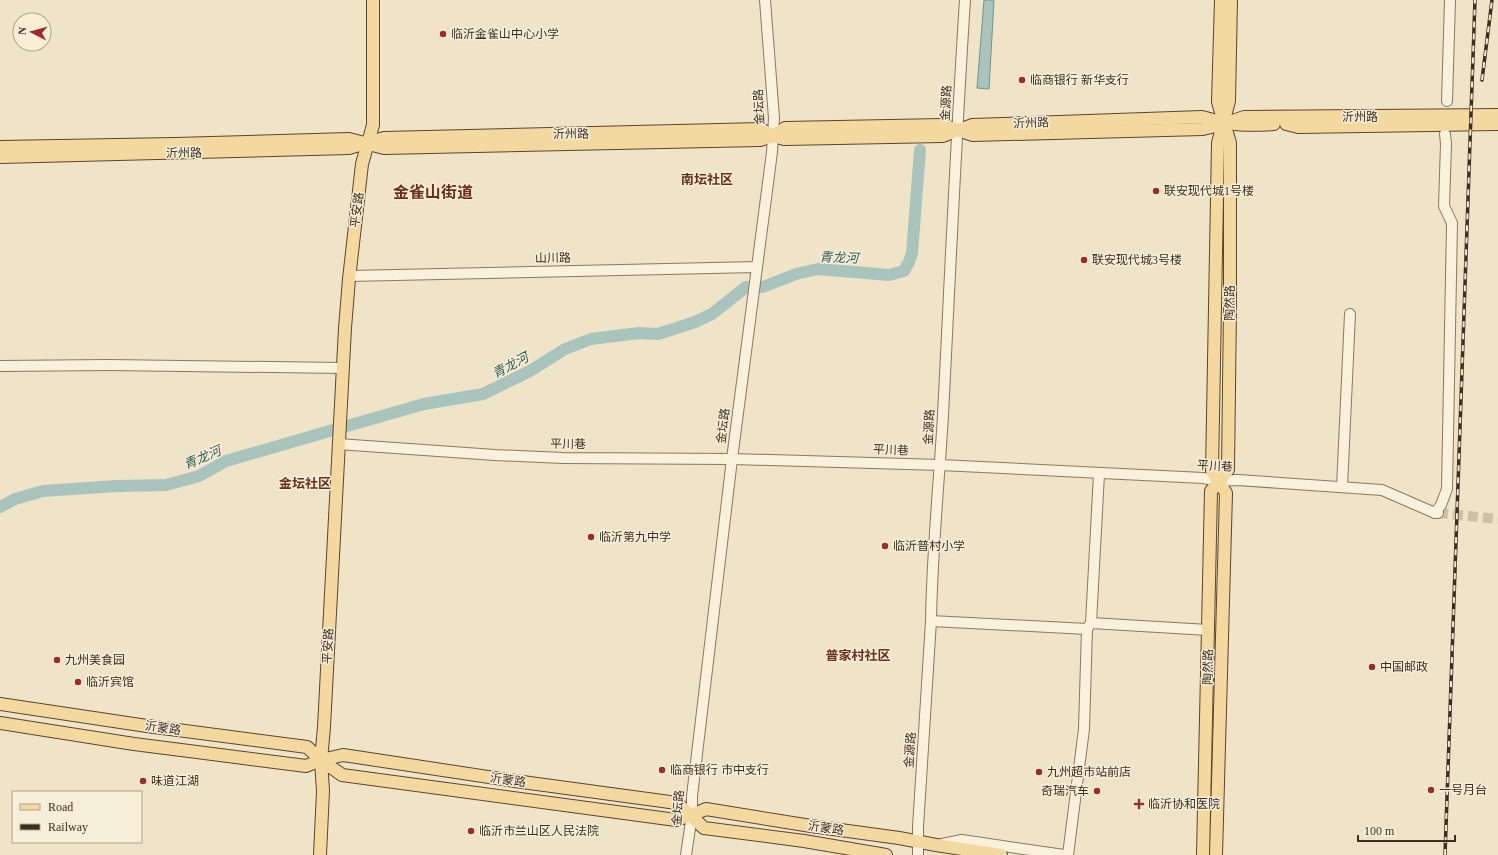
<svg xmlns="http://www.w3.org/2000/svg" width="1498" height="855" font-family="'Times New Roman','Noto Sans SC',serif">
<style>
.water{fill:#a9c4bc;stroke:#6f938a}
.lines{fill:none;stroke-linecap:round;stroke-linejoin:round}
.river{stroke:#a9c4bc;stroke-width:12}
.minor-tunnel{stroke:#ccc0a6;stroke-width:10;stroke-dasharray:10 5;stroke-linecap:butt}
.minor-casing{stroke:#8d765c;stroke-width:12}
.major-casing{stroke:#5b4430;stroke-width:14}
.minor{stroke:#faf1dc;stroke-width:10}
.major{stroke:#f3d9a0;stroke-width:12}
.rail-casing{stroke:#3d2e20;stroke-width:3.5}
.rail{stroke:#f7eed8;stroke-width:2;stroke-dasharray:6;stroke-linecap:butt}
.poi-dot{fill:#9e2a2b;stroke:#f7eed8;stroke-width:1.5}
.labels{text-anchor:middle;stroke-width:3;stroke-linejoin:round;paint-order:stroke}
.poi-label{font-size:12px;fill:#3d2e20;stroke:#f7eed8;text-anchor:start}
.street-label{font-size:12px;fill:#3d2e20;stroke:#f7eed8}
.neighbourhood-label{font-size:13px;font-weight:bold;fill:#6b2e1e;stroke:#f7eed8}
.water-label{font-size:13px;font-style:italic;fill:#2f5d5a;stroke:#f7eed8}
.district-label{font-size:16px;font-weight:bold;fill:#6b2e1e;stroke:#f7eed8}
</style>
<rect width="100%" height="100%" fill="#f0e4c8"/>
<!-- water -->
<polygon class="water" points="984,0 994,0 989,89 977,88"/>
<g class="lines">
<!-- river -->
<polyline class="river" points="0,507 15,499 43,491 117,486 166,485 199,476 226,461 326,432 424,404 483,394 530,371 565,349 591,339 639,333 658,334 695,322 712,314 746,287 763,287 796,274 818,269 889,275 904,271 909,262 912,253 920,150"/>
<!-- minor-tunnel -->
<polyline class="minor-tunnel" points="1438,513 1498,519"/>
<defs>
<g id="minor">
<polyline points="1447,101 1450,0"/>
<polyline points="349,276 757,267"/>
<polyline points="0,366 109,365 343,368"/>
<polyline points="338,444 495,455 563,458 732,459 940,465 1203,478 1219,481 1238,480 1382,490 1435,513 1438,513"/>
<polyline points="1342,487 1350,314"/>
<polyline points="1435,513 1441,505 1447,489 1452,223 1444,206 1446,144 1445,134"/>
<polyline points="931,621 1087,629"/>
<polyline points="1091,623 1208,630"/>
<polyline points="942,844 962,840 1064,855"/>
<polyline points="686,855 692,815 692,796 732,459 772,152 774,118 765,0"/>
<path d="M 918,855 L 918,827 L 931,621 C 932,552 939,484 943,415 C 950,277 956,138 965,0"/>
<polyline points="1068,855 1084,729 1087,629 1091,623 1099,474"/>
</g>
<g id="major">
<polyline points="1286,124 1298,127 1498,124"/>
<polyline points="0,147 175,144 349,139 384,148 760,140 773,136 785,128 942,125 973,135 1203,129 1224,124 1244,117 1498,115"/>
<path d="M 0,157 L 349,148 L 384,138 L 761,129 L 773,136 L 784,139 L 943,136 L 972,125 L 1202,117 C 1230,125 1245,126 1274,124"/>
<polyline points="0,704 147,726 307,747 321,760 342,775 676,820 692,815 706,809 811,826 899,838 936,845 1001,855"/>
<polyline points="0,723 134,744 306,766 321,760 343,755 515,781 677,803 704,828 804,841 886,855"/>
<polyline points="320,855 323,791 321,760 324,727 345,328 349,279 362,164 373,125 373,0"/>
<polyline points="1203,855 1211,491 1228,470 1230,307 1230,143 1218,102 1221,0"/>
<polyline points="1216,855 1226,493 1212,471 1218,143 1229,101 1231,0"/>
</g>
</defs>
<!-- minor casing -->
<use href="#minor" class="minor-casing"/>
<!-- major casing -->
<use href="#major" class="major-casing"/>
<!-- minor -->
<use href="#minor" class="minor"/>
<!-- major -->
<use href="#major" class="major"/>
<defs>
<g id="rail">
<polyline points="1482,80 1492,0"/>
<polyline points="1445,855 1475,0"/>
</g>
</defs>
<!-- rail casing -->
<use href="#rail" class="rail-casing"/>
<!-- rail -->
<use href="#rail" class="rail"/>
</g>
<!-- markers -->
<g class="poi-dot">
<circle cx="443" cy="34" r="4"/>
<circle cx="1022" cy="80" r="4"/>
<circle cx="1156" cy="191" r="4"/>
<circle cx="1084" cy="260" r="4"/>
<circle cx="591" cy="537" r="4"/>
<circle cx="885" cy="546" r="4"/>
<circle cx="57" cy="660" r="4"/>
<circle cx="1372" cy="667" r="4"/>
<circle cx="78" cy="682" r="4"/>
<circle cx="662" cy="770" r="4"/>
<circle cx="1039" cy="772" r="4"/>
<circle cx="143" cy="781" r="4"/>
<circle cx="1431" cy="790" r="4"/>
<circle cx="1097" cy="791" r="4"/>
<path d="M1137 798h4v4h4v4h-4v4h-4v-4h-4v-4h4z"/>
<circle cx="471" cy="831" r="4"/>
</g>
<g class="labels">
<!-- poi labels -->
<g class="poi-label">
<text x="451" y="38">临沂金雀山中心小学</text>
<text x="1030" y="84">临商银行 新华支行</text>
<text x="1164" y="195">联安现代城1号楼</text>
<text x="1092" y="264">联安现代城3号楼</text>
<text x="599" y="541">临沂第九中学</text>
<text x="893" y="550">临沂普村小学</text>
<text x="65" y="664">九州美食园</text>
<text x="1380" y="671">中国邮政</text>
<text x="86" y="686">临沂宾馆</text>
<text x="670" y="774">临商银行 市中支行</text>
<text x="1047" y="776">九州超市站前店</text>
<text x="151" y="785">味道江湖</text>
<text x="1439" y="794">一号月台</text>
<text x="1089" y="795" text-anchor="end">奇瑞汽车</text>
<text x="1148" y="808">临沂协和医院</text>
<text x="479" y="835">临沂市兰山区人民法院</text>
</g>
<!-- street labels -->
<g class="street-label">
<text transform="translate(946 103) rotate(-87)" y="4">金源路</text>
<text transform="translate(759 107) rotate(-92)" y="4">金坛路</text>
<text x="1360" y="121">沂州路</text>
<text transform="translate(1031 123) rotate(-2)" y="4">沂州路</text>
<text transform="translate(571 134) rotate(-1)" y="4">沂州路</text>
<text transform="translate(184 153) rotate(-1)" y="4">沂州路</text>
<text transform="translate(357 210) rotate(-83)" y="4">平安路</text>
<text transform="translate(553 258) rotate(-1)" y="4">山川路</text>
<text transform="translate(1230 303) rotate(-90)" y="4">陶然路</text>
<text transform="translate(723 426) rotate(-83)" y="4">金坛路</text>
<text transform="translate(929 427) rotate(-87)" y="4">金源路</text>
<text transform="translate(568 444) rotate(1)" y="4">平川巷</text>
<text transform="translate(891 450) rotate(2)" y="4">平川巷</text>
<text transform="translate(1215 466) rotate(3)" y="4">平川巷</text>
<text transform="translate(328 646) rotate(-87)" y="4">平安路</text>
<text transform="translate(1208 667) rotate(-89)" y="4">陶然路</text>
<text transform="translate(163 728) rotate(8)" y="4">沂蒙路</text>
<text transform="translate(910 750) rotate(-86)" y="4">金源路</text>
<text transform="translate(508 780) rotate(8)" y="4">沂蒙路</text>
<text transform="translate(678 808) rotate(-85)" y="4">金坛路</text>
<text transform="translate(826 828) rotate(8)" y="4">沂蒙路</text>
</g>
<!-- neighbourhood labels -->
<g class="neighbourhood-label">
<text x="707" y="184">南坛社区</text>
<text x="305" y="488">金坛社区</text>
<text x="858" y="660">普家村社区</text>
</g>
<!-- water labels -->
<g class="water-label">
<text transform="translate(839 257) rotate(2)" y="5">青龙河</text>
<text transform="translate(510 365) rotate(-28)" y="5">青龙河</text>
<text transform="translate(202 457) rotate(-23)" y="5">青龙河</text>
</g>
<!-- district labels -->
<g class="district-label">
<text x="433" y="198">金雀山街道</text>
</g>
</g>
<!-- legend -->
<rect x="12" y="791" width="130" height="52" fill="#f7eed8" stroke="#ada18e"/>
<rect x="20" y="804" width="20" height="6" fill="#f3d9a0" stroke="#ada18e"/>
<text x="48" y="811" font-size="12" fill="#3d2e20">Road</text>
<rect x="20" y="824" width="20" height="6" fill="#3d2e20" stroke="#ada18e"/>
<text x="48" y="831" font-size="12" fill="#3d2e20">Railway</text>
<!-- north arrow -->
<g transform="translate(32 32) rotate(276)"><circle r="19" fill="#f7eed8" stroke="#ada18e"/>
<path d="M0-3L7 15L0 10L-7 15Z" fill="#9e2a2b"/>
<text y="-6" font-size="11" font-weight="bold" text-anchor="middle" fill="#3d2e20">N</text>
</g>
<!-- scale -->
<path d="M1358 835v6h97v-6" fill="none" stroke="#3d2e20" stroke-width="2"/>
<text x="1364" y="835" font-size="12" fill="#3d2e20" stroke="#f7eed8" stroke-width="3" paint-order="stroke">100 m</text>
</svg>
